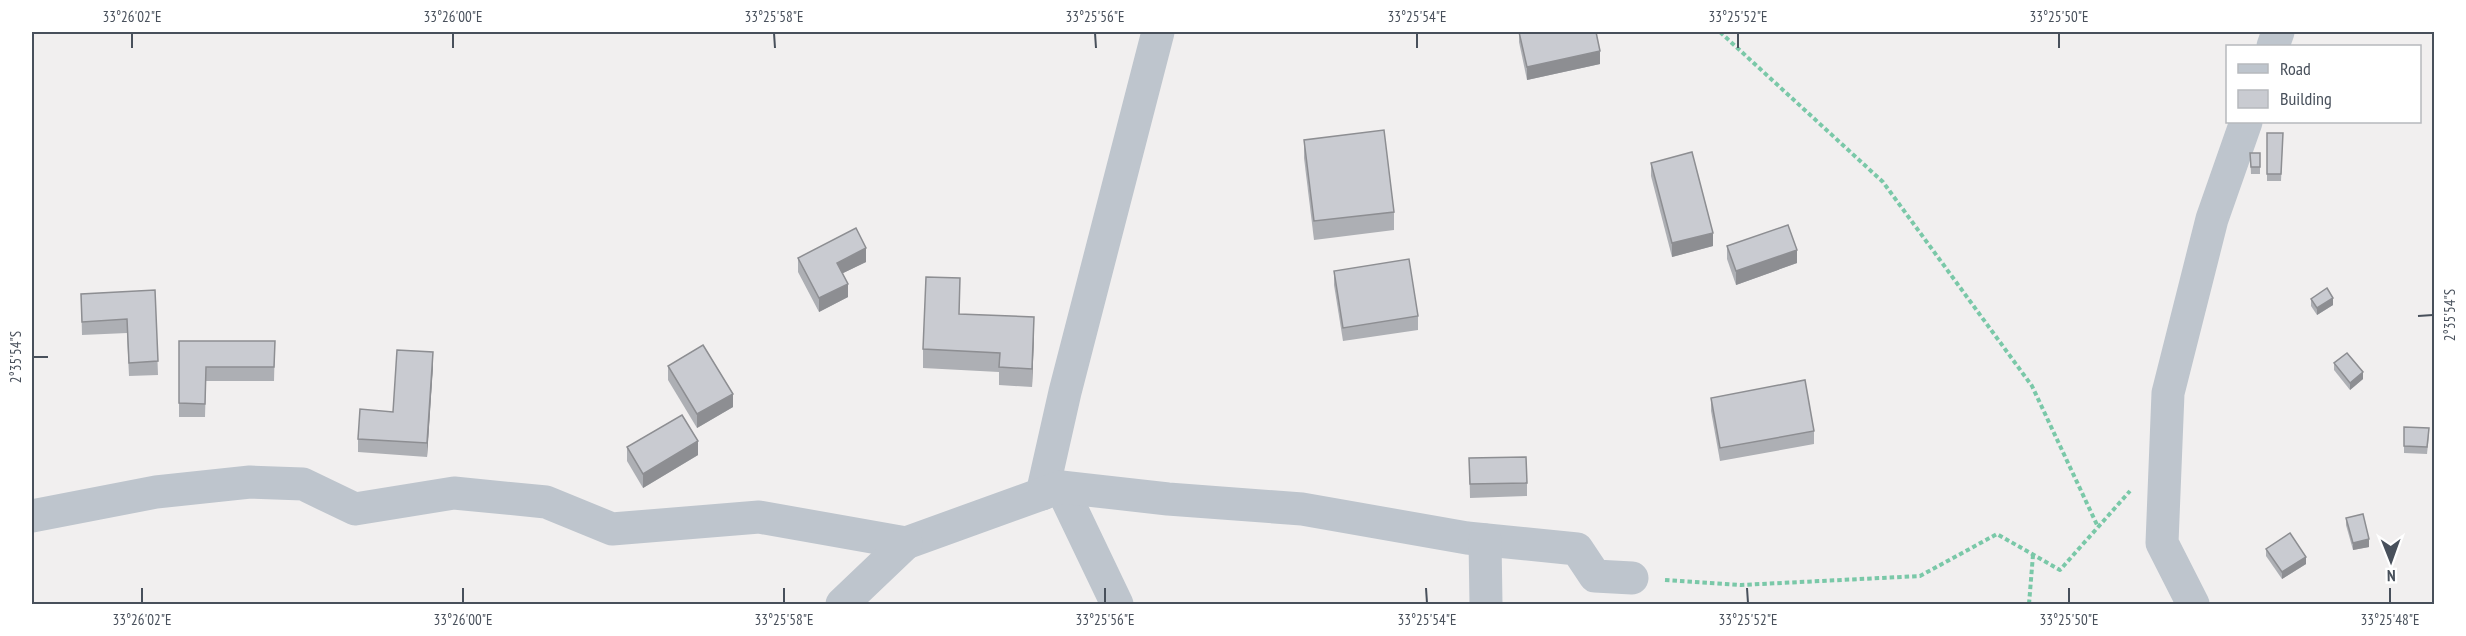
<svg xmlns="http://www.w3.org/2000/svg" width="2466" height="636" font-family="'PT Sans Narrow',sans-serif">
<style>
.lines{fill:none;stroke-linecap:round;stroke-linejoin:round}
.path{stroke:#7ac8a8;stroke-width:4;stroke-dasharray:4.5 3;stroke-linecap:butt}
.minor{stroke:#bec5cd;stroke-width:33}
.wall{fill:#adafb4}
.shaded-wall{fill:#8d8e92}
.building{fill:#c9cbd1;stroke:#8d8e92;stroke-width:1.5}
.ticks{fill:none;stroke:#48505b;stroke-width:2}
.neatline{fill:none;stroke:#48505b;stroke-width:2}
.ticks-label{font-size:15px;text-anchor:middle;fill:#48505b}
</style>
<rect width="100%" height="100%" fill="#f1efef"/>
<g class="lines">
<!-- path -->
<g class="path">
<polyline points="1720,32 1883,182 2032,386 2098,527"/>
<polyline points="1665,580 1741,585 1920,576 1997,534 2060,570 2130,491"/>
<polyline points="2029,604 2033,555"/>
</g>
<!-- minor -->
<g class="minor">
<polyline points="2273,46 2278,32"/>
<polyline points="1061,487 1117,604"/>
<polyline points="1042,494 1065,392 1158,32"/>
<polyline points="32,516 156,492 250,482 303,484 355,509 454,493 546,502 612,529 759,517 906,543 1061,487 1168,499 1302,509 1467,538 1577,549 1595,576 1632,578"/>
<polyline points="1485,540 1486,604"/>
<polyline points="842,604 906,543"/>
<polyline points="2193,604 2162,543 2168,393 2212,219 2246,122"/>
</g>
</g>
<!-- wall -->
<g class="wall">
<polygon points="1519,32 1596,32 1600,64 1527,80 1519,42"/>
<polygon points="2267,133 2283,133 2281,181 2267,181"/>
<polygon points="1304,140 1394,212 1394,230 1314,240 1304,158"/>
<polygon points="2250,153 2260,153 2260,174 2251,174"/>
<polygon points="1651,163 1713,246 1672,257 1651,176"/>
<polygon points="1727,246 1797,263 1736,285 1727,259"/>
<polygon points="798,258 866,262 843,273 848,297 819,312 798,272"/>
<polygon points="1334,271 1418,316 1418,330 1343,341 1334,285"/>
<polygon points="155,290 158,375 129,376 127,333 82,335 81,294"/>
<polygon points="960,296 959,314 1034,335 1032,387 999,385 999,372 923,368 923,349"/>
<polygon points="2311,299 2333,305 2317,315 2311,306"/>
<polygon points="179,341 275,341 274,381 206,381 205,417 179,417"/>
<polygon points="2334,363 2363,379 2350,390 2334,370"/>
<polygon points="433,366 427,457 358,452 358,439 393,412"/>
<polygon points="668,366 733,407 697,428 668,380"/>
<polygon points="1711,398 1814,431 1814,444 1720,461 1711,411"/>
<polygon points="2404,427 2429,435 2427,454 2404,453"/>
<polygon points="627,447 698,455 643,488 627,461"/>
<polygon points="1469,458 1527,483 1527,496 1470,498"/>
<polygon points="2346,518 2369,547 2353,550 2346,525"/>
<polygon points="2266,549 2306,564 2282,579 2266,556"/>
</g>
<!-- shaded-wall -->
<g class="shaded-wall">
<polygon points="1600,51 1600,64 1527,80 1527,67"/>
<polygon points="1713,233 1713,246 1672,257 1672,243"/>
<polygon points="866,248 866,262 837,276 837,263"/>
<polygon points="1797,250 1797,263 1736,285 1736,271"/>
<polygon points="848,284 848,297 819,312 819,298"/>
<polygon points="2333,298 2333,305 2317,315 2317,308"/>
<polygon points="1034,317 1034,335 1032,387 1032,369"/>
<polygon points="433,352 433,366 427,457 427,443"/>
<polygon points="2363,372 2363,379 2350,390 2350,383"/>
<polygon points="733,394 733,407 697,428 697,414"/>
<polygon points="698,441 698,455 643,488 643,474"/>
<polygon points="2369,539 2369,547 2353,550 2353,543"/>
<polygon points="2306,557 2306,564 2282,579 2282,572"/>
</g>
<!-- building -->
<g class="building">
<polygon points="1519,32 1596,32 1600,51 1527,67"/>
<polygon points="1384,130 1394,212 1314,221 1304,140"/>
<polygon points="2267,133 2283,133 2281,174 2267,174"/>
<polygon points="1692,152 1713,233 1672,243 1651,163"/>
<polygon points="2250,153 2260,153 2260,167 2251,167"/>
<polygon points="1788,225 1797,250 1736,271 1727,246"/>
<polygon points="856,228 866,248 837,263 848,284 819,298 798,258"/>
<polygon points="1409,259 1418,316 1343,328 1334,271"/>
<polygon points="926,277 960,278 959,314 1034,317 1032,369 999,367 1000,353 923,349"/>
<polygon points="2327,288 2333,298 2317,308 2311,299"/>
<polygon points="155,290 158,361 129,363 127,319 82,322 81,294"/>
<polygon points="179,341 275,341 274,367 206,367 205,404 179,403"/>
<polygon points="703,345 733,394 697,414 668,366"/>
<polygon points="397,350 433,352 427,443 358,439 360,409 393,412"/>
<polygon points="2347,353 2363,372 2350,383 2334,363"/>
<polygon points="1805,380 1814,431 1720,448 1711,398"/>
<polygon points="682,415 698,441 643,474 627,447"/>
<polygon points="2404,427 2429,428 2427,447 2404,446"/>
<polygon points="1526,457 1527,483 1470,484 1469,458"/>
<polygon points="2363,514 2369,539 2353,543 2346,518"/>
<polygon points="2290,533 2306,557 2282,572 2266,549"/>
</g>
<!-- ticks -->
<path class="ticks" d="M 132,33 L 132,48M 453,33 L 453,48M 774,33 L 775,48M 1095,33 L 1096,48M 1417,33 L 1417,48M 1738,33 L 1738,48M 2059,33 L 2059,48M 2418,316 L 2433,315M 33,357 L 48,357M 142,588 L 142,603M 463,588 L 463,603M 784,588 L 784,603M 1105,588 L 1105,603M 1426,588 L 1427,603M 1747,588 L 1748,603M 2069,588 L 2069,603M 2390,588 L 2390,603"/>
<!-- border -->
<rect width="2466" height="636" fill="none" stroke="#ffffff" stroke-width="66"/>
<!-- legend -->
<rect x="2226" y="45" width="195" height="78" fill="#ffffff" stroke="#b6b9bd" stroke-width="1.5"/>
<rect x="2238" y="64" width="30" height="9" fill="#bec5cd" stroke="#b6b9bd" stroke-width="1.5"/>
<text x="2280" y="75" font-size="18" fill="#48505b">Road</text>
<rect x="2238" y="90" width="30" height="18" fill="#c9cbd1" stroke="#b6b9bd" stroke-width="1.5"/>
<text x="2280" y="105" font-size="18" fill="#48505b">Building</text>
<!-- north arrow -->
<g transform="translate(2391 561) rotate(179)" stroke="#ffffff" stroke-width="4.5" paint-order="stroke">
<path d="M0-4.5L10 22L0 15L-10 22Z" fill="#48505b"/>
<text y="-9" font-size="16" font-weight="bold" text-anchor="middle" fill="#48505b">N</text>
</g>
<rect x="33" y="33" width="2400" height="570" class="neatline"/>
<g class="ticks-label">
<text x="132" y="22">33°26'02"E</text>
<text x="453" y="22">33°26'00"E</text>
<text x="774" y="22">33°25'58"E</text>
<text x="1095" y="22">33°25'56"E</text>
<text x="1417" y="22">33°25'54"E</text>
<text x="1738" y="22">33°25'52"E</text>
<text x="2059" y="22">33°25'50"E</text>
<text transform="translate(2450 315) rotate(-90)" y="5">2°35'54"S</text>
<text transform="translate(16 357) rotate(-90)" y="5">2°35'54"S</text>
<text x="142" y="625">33°26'02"E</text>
<text x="463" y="625">33°26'00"E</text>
<text x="784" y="625">33°25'58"E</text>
<text x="1105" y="625">33°25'56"E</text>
<text x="1427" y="625">33°25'54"E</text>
<text x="1748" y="625">33°25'52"E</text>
<text x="2069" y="625">33°25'50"E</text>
<text x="2390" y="625">33°25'48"E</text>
</g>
</svg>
